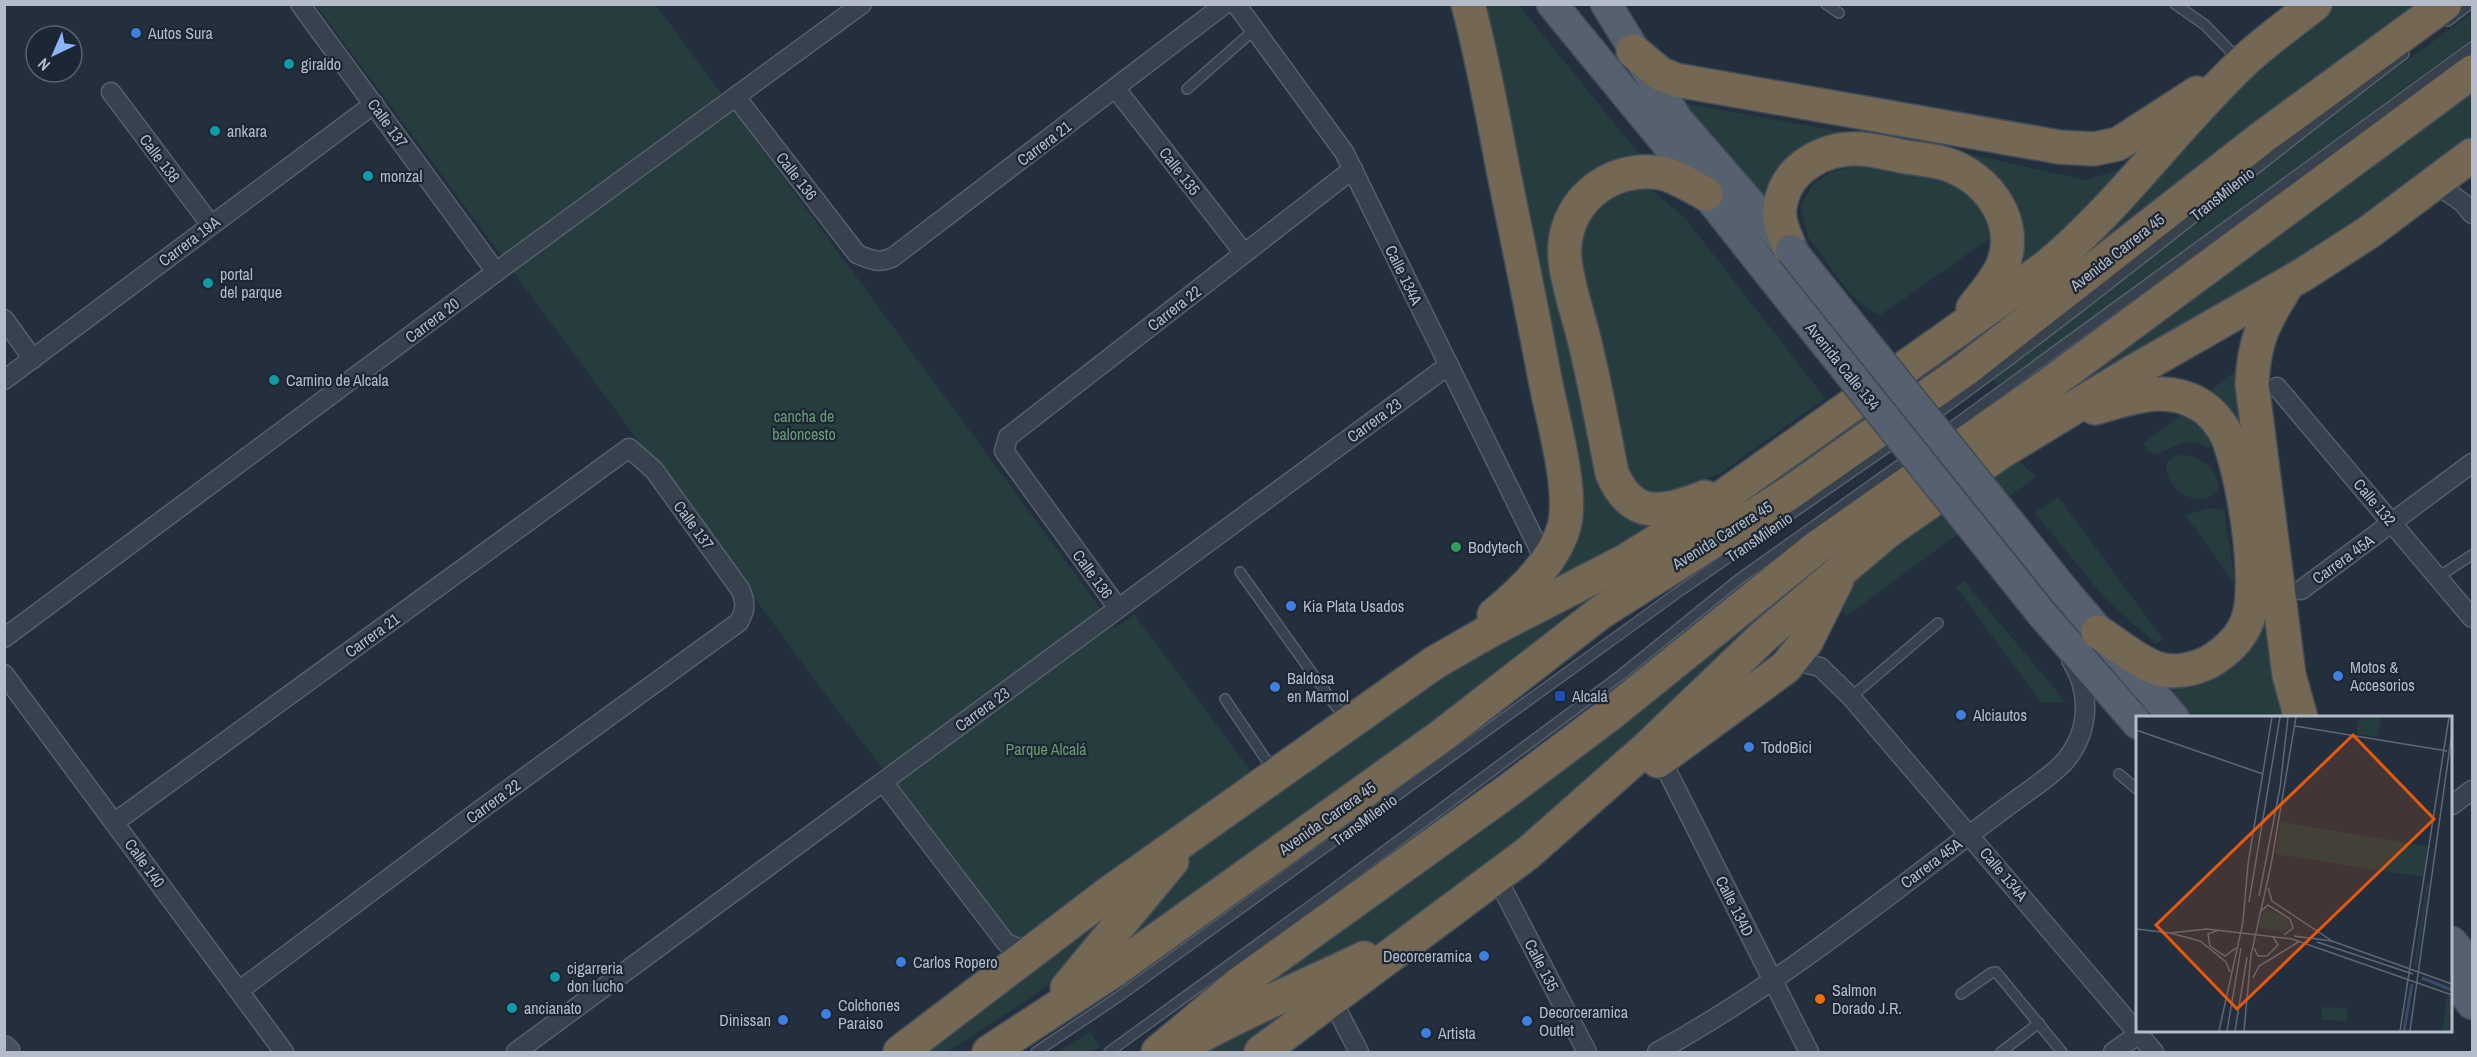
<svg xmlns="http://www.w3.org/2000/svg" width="2477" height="1057" font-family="'Archivo Narrow',sans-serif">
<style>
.green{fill:#263c3f}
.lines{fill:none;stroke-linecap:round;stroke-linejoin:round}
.lane-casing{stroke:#565f6c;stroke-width:12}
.street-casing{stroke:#565f6c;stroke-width:21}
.secondary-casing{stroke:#565f6c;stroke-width:30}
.primary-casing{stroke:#414a57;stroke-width:33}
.highway-casing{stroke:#434c59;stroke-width:36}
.lane{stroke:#38414e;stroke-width:9}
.street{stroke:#38414e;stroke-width:18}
.secondary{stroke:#465061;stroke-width:27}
.primary{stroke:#56606e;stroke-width:30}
.highway{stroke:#746855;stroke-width:33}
.primary-bridge-casing{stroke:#414a57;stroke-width:33;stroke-linecap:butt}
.primary-bridge{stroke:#56606e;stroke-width:30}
.shop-dot{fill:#3f7fe0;stroke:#1d2633;stroke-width:2}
.culture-dot{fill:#0f9aa8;stroke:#1d2633;stroke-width:2}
.leisure-dot{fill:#2e9e5b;stroke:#1d2633;stroke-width:2}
.transit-dot{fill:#1a4fb4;stroke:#1d2633;stroke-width:2}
.food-dot{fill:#e8710a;stroke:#1d2633;stroke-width:2}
.labels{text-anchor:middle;stroke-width:4.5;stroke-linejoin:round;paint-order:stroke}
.poi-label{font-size:16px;fill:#b4bcc9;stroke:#1d2633;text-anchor:start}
.street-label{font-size:16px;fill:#b4bcc9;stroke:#1d2633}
.park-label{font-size:16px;fill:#6b9a76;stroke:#1d2633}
.inset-river{fill:none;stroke:#394c67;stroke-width:3}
.inset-road{fill:none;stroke:#5e6776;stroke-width:1.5}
.view{fill:#e8590c;fill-opacity:0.15;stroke:#e8590c;stroke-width:3}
.inset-edge{fill:none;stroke:#b4bcc9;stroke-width:3}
</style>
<rect width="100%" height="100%" fill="#242f3e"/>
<!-- green -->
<g class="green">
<polygon points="316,5 656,5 1115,628 1134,614 1253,774 1017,943 829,699"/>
<polygon points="1484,5 1519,5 1644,160 1571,199 1602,477 1659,526 1531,594 1560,559"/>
<polygon points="2335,5 2419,5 2109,237 2101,228 2268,58"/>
<polygon points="2472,13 2472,39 1998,387 1992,379 2238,184"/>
<polygon points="2472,87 2472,144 2296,269 1999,435"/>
<polygon points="1682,103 1984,157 2085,180 2129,167 2084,216 2018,268 2023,235 2015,203 1990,179 1830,139 1811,143 1784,170 1773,204"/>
<polygon points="1862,164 1931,172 1964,187 1999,232 1879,316 1851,295 1808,237 1801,206 1812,185 1830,173"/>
<path d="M 1628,190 L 1652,190 L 1685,218 L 1825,398 L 1721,473 L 1669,494 L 1655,493 L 1631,482 L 1584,284 C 1580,232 1577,214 1628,190 Z"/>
<polygon points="2243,366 2249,423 2235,430 2207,393"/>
<path d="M 2183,414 L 2199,426 L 2211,442 L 2209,448 C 2185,435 2176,448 2154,455 L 2146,450 L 2144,443 Z"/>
<path d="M 2179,455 C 2201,456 2217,466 2219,490 C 2199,512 2165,490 2166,464 L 2172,458 Z"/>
<polygon points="2007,460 2019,461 2036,477 1846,616 1836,601 1844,584"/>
<polygon points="2058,497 2163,639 2156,644 2103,596 2035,513"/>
<polygon points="2208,508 2224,510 2235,584 2185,515"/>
<polygon points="1809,572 1814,579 1615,765 1443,904 1363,950 1229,1010"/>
<polygon points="1964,581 2066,702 2041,702 1956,587"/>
<polygon points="1610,584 1575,608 1398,749 1131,939 1147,910 1179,864 1429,678"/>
<path d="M 2269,593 L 2289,718 L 2187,718 L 2160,688 C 2202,688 2235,677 2255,638 C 2262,625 2264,608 2269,593 Z"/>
<polygon points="1138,883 1087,951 1050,983 1023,1003 947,1052 929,1052 950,1035 975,1010"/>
<polygon points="1306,1001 1241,1052 1183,1052 1232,1029"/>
<polygon points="1090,1032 1100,1046 1091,1052 1057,1052"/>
</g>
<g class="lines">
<defs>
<g id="lane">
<polyline points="1826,4 1839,13"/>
<polyline points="2175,4 2205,25 2239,60"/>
<polyline points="2448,21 2470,4"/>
<polyline points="1187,89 1254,30"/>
<path d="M 1932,417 C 2093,302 2245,174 2404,54"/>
<polyline points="1942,434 2472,47"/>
<polyline points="1240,572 1345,719"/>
<polyline points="2438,577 2472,555"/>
<polyline points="1851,697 1938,623"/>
<polyline points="1225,699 1273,770"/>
<polyline points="2119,774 2138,790"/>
<polyline points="1961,994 1991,973 1996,972 2062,1052"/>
<polyline points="1036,1052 1118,997 1677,593 1898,440"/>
<polyline points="1109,1052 1324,896 1621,675 1738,580 1912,456"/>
<polyline points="2001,1052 2039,1023"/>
</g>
<g id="street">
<polyline points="300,4 496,272"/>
<polyline points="1236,4 1344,152 1545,561"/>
<polyline points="1116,89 1244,253"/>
<polyline points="111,92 211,225"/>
<path d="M 736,97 L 857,254 C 871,260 879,264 893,257 L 1225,4"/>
<polyline points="2435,183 2463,203 2472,214"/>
<polyline points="4,319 33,359"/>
<polyline points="4,380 374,104"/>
<polyline points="2277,387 2472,618"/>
<polyline points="2301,590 2472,463"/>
<polyline points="1118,608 1004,451 1008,437 1353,169"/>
<polyline points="4,638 496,272 862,4"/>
<polyline points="1792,660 1820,667 1851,697 2154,1052"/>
<polyline points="4,674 284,1052"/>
<polyline points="1661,759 1809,1052"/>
<polyline points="883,782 1006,943 1031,953"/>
<polyline points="2452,805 2472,790"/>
<path d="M 115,822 L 629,448 L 654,470 L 740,589 C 746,602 746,609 739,622 L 480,810 L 240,990"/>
<polyline points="1497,878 1587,1052"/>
<polyline points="1332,1000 1359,1052"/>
<polyline points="516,1052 1449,365"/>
<path d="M 1657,1052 C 1790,979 1907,879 2030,790 C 2042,781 2056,772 2066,760 C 2090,730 2091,692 2071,660"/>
<polyline points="2113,1052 2142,1032"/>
</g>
<polyline id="secondary" points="4,1050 6,1052"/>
<g id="primary">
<polyline points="1552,4 1667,144 1769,273"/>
<polyline points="1606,4 1677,119 1789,248"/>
<polyline points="2066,593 2174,718"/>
<polyline points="2041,613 2138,724"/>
<polyline points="2452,942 2472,966"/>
<polyline points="2452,978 2472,1004"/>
</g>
<g id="highway">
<path d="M 1468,4 C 1483,60 1493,117 1504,174 C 1518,242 1532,310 1545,379 C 1552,417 1574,491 1564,527 C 1554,562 1521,593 1494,615"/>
<polyline points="1633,51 1661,74 1676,80 2059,147 2094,149 2118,144 2197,93"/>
<path d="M 1791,250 C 1786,237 1777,221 1780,207 C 1785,168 1824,147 1861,149 C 1876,150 1891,154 1906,157 C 1919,159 1933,160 1946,164 C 1988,177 2021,223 2002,267 C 1995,282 1983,295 1973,308"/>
<path d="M 2287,285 C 2264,322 2254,339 2252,384 L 2289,675 L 2301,718"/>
<path d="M 2095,408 C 2130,398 2166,384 2200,405 C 2211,411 2222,425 2227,436 C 2243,473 2261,581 2248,619 C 2241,639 2226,652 2209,662 C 2193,670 2173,674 2156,668 C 2135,660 2116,643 2098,632"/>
<path d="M 1705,497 C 1664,513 1632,521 1612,473 C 1603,428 1595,383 1584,339 C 1578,314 1567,284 1565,259 C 1560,205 1608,164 1661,173 C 1676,176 1692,187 1706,194"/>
<polyline points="1658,761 1786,667 1806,642 1837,580"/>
<polyline points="1067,988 1172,861"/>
<path d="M 1197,1038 C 1251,1008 1308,985 1364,958"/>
<path d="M 900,1052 L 1109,893 L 1434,663 L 1493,629 L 1625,561 L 1683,525 L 2045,268 C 2118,208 2173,129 2241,64 C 2264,42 2290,24 2315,4"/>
<polyline points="989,1052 1113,971 1440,737 1601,612 1788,494 1966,369 2264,136 2445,4"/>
<polyline points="1158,1052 1239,984 1509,790 1614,711 1816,548 2047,386 2472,72"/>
<polyline points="1261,1052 1528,853 1648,747 1765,635 1888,531 2001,452 2129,374 2304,274 2369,232 2472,155"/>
</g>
</defs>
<!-- lane casing -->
<use href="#lane" class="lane-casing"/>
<!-- street casing -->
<use href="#street" class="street-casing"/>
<!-- secondary casing -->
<use href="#secondary" class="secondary-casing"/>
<!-- primary casing -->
<use href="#primary" class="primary-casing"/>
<!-- highway casing -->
<use href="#highway" class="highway-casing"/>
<!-- lane -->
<use href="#lane" class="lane"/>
<!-- street -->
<use href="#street" class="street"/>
<!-- secondary -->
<use href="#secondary" class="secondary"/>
<!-- primary -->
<use href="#primary" class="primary"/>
<!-- highway -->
<use href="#highway" class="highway"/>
<defs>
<g id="primary-bridge">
<polyline points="1791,250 2066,593"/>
<polyline points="1769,273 2041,613"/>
</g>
</defs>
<!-- primary-bridge casing -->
<use href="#primary-bridge" class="primary-bridge-casing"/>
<!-- primary-bridge -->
<use href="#primary-bridge" class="primary-bridge"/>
</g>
<!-- markers -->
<g class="shop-dot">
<circle cx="136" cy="33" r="6"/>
<circle cx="1291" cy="606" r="6"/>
<circle cx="2338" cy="676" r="6"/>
<circle cx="1275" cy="687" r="6"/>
<circle cx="1961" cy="715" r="6"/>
<circle cx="1749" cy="747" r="6"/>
<circle cx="1484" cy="956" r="6"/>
<circle cx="901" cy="962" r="6"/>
<circle cx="826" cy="1014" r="6"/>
<circle cx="783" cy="1020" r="6"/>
<circle cx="1527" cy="1021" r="6"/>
<circle cx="1426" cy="1033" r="6"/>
</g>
<g class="culture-dot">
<circle cx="289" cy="64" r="6"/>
<circle cx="215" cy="131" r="6"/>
<circle cx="368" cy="176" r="6"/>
<circle cx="208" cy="283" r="6"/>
<circle cx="274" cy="380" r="6"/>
<circle cx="555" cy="977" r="6"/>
<circle cx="512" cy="1008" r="6"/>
</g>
<circle class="leisure-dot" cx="1456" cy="547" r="6"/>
<rect class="transit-dot" x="1554" y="690" width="12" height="12" rx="3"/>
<circle class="food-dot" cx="1820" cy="999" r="6"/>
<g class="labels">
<!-- poi labels -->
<g class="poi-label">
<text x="148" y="39">Autos Sura</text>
<text x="301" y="70">giraldo</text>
<text x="227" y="137">ankara</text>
<text x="380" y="182">monzal</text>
<text x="220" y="280">portal<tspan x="220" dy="18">del parque</tspan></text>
<text x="286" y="386">Camino de Alcala</text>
<text x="1468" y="553">Bodytech</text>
<text x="1303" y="612">Kia Plata Usados</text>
<text x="2350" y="673">Motos &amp;<tspan x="2350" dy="18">Accesorios</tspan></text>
<text x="1287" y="684">Baldosa<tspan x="1287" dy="18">en Marmol</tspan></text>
<text x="1572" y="702">Alcalá</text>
<text x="1973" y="721">Alciautos</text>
<text x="1761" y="753">TodoBici</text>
<text x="1472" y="962" text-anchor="end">Decorceramica</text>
<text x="913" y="968">Carlos Ropero</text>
<text x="567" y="974">cigarreria<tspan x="567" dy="18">don lucho</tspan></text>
<text x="1832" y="996">Salmon<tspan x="1832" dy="18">Dorado J.R.</tspan></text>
<text x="838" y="1011">Colchones<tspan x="838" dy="18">Paraiso</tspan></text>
<text x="524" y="1014">ancianato</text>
<text x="1539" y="1018">Decorceramica<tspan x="1539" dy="18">Outlet</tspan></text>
<text x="771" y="1026" text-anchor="end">Dinissan</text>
<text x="1438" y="1039">Artista</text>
</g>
<!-- street labels -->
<g class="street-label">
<text transform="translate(388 123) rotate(54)" y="6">Calle 137</text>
<text transform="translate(1044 143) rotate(-37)" y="6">Carrera 21</text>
<text transform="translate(160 158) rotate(53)" y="6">Calle 138</text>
<text transform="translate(1180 171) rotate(52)" y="6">Calle 135</text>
<text transform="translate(797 176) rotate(52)" y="6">Calle 136</text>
<text transform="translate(2222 194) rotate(-38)" y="6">TransMilenio</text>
<text transform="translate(189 241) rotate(-37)" y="6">Carrera 19A</text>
<text transform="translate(2117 252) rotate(-38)" y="6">Avenida Carrera 45</text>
<text transform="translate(1404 275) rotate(64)" y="6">Calle 134A</text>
<text transform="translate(1174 308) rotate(-38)" y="6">Carrera 22</text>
<text transform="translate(432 320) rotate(-37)" y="6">Carrera 20</text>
<text transform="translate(1843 366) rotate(51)" y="6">Avenida Calle 134</text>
<text transform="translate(1374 420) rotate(-36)" y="6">Carrera 23</text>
<text transform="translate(2375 502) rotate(50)" y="6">Calle 132</text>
<text transform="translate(694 525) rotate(54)" y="6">Calle 137</text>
<text transform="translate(1722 535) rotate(-32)" y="6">Avenida Carrera 45</text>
<text transform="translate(1759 537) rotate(-34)" y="6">TransMilenio</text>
<text transform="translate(2343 559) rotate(-36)" y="6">Carrera 45A</text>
<text transform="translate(1093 574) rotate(54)" y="6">Calle 136</text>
<text transform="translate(372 635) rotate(-36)" y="6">Carrera 21</text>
<text transform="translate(982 709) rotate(-36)" y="6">Carrera 23</text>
<text transform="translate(493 801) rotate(-36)" y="6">Carrera 22</text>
<text transform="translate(1327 818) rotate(-35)" y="6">Avenida Carrera 45</text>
<text transform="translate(1364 820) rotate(-36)" y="6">TransMilenio</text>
<text transform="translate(145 863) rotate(54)" y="6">Calle 140</text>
<text transform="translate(1931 863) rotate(-37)" y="6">Carrera 45A</text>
<text transform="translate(2004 874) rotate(50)" y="6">Calle 134A</text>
<text transform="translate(1735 906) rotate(63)" y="6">Calle 134D</text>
<text transform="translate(1542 965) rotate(63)" y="6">Calle 135</text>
</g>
<!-- park labels -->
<g class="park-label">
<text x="804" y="422">cancha de<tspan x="804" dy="18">baloncesto</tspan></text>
<text x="1046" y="755">Parque Alcalá</text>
</g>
</g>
<!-- overview -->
<g transform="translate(2136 716)">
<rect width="316" height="316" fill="#242f3e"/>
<path d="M 223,1 L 245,1 L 241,21 L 220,18 ZM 145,106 L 292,130 L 287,161 L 139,138 ZM 290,168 L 293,168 L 281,250 L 278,249 ZM 129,191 L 150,202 L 155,210 L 147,215 L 122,212 ZM 311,279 L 316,281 L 316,315 L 306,315 ZM 186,291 L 211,292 L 211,305 L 185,304 Z" fill="#263c3f"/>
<path class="inset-river" d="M 286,262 L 316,274M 268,315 L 276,268"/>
<path class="inset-road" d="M 159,10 L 311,35M 0,14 L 127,58M 132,172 L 136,185 L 196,225M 123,180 L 144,72 L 152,1M 113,186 L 144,1M 124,196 L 132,189 L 154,203 L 157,212 L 148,219M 0,213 L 34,217 L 71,213 L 156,223 L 316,279M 83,214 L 72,218 L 74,230 L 89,240 L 100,232M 34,217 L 64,225 L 90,246 L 94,256M 158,220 L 196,225 L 316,268M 181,226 L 277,258M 118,232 L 122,240 L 131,240 L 142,229 L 137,221M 117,262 L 123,250 L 164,225M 83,315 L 107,206 L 112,148 L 136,1M 91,315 L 105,232M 99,315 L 111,241M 108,315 L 115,239 L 135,149 L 160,1M 264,315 L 313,1M 274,315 L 316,16"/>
<path class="view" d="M 217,19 L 298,103 L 101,293 L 20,209 Z"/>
<rect width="316" height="316" class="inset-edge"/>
</g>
<!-- border -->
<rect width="2477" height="1057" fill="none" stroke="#b4bcc9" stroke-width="12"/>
<!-- north arrow -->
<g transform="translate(54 54) rotate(224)"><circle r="28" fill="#1d2633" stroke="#59626f" stroke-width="1.5"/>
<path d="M0-4.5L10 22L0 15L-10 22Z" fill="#8ab4f8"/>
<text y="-9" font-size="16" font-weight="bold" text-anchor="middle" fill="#b4bcc9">N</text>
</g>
</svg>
